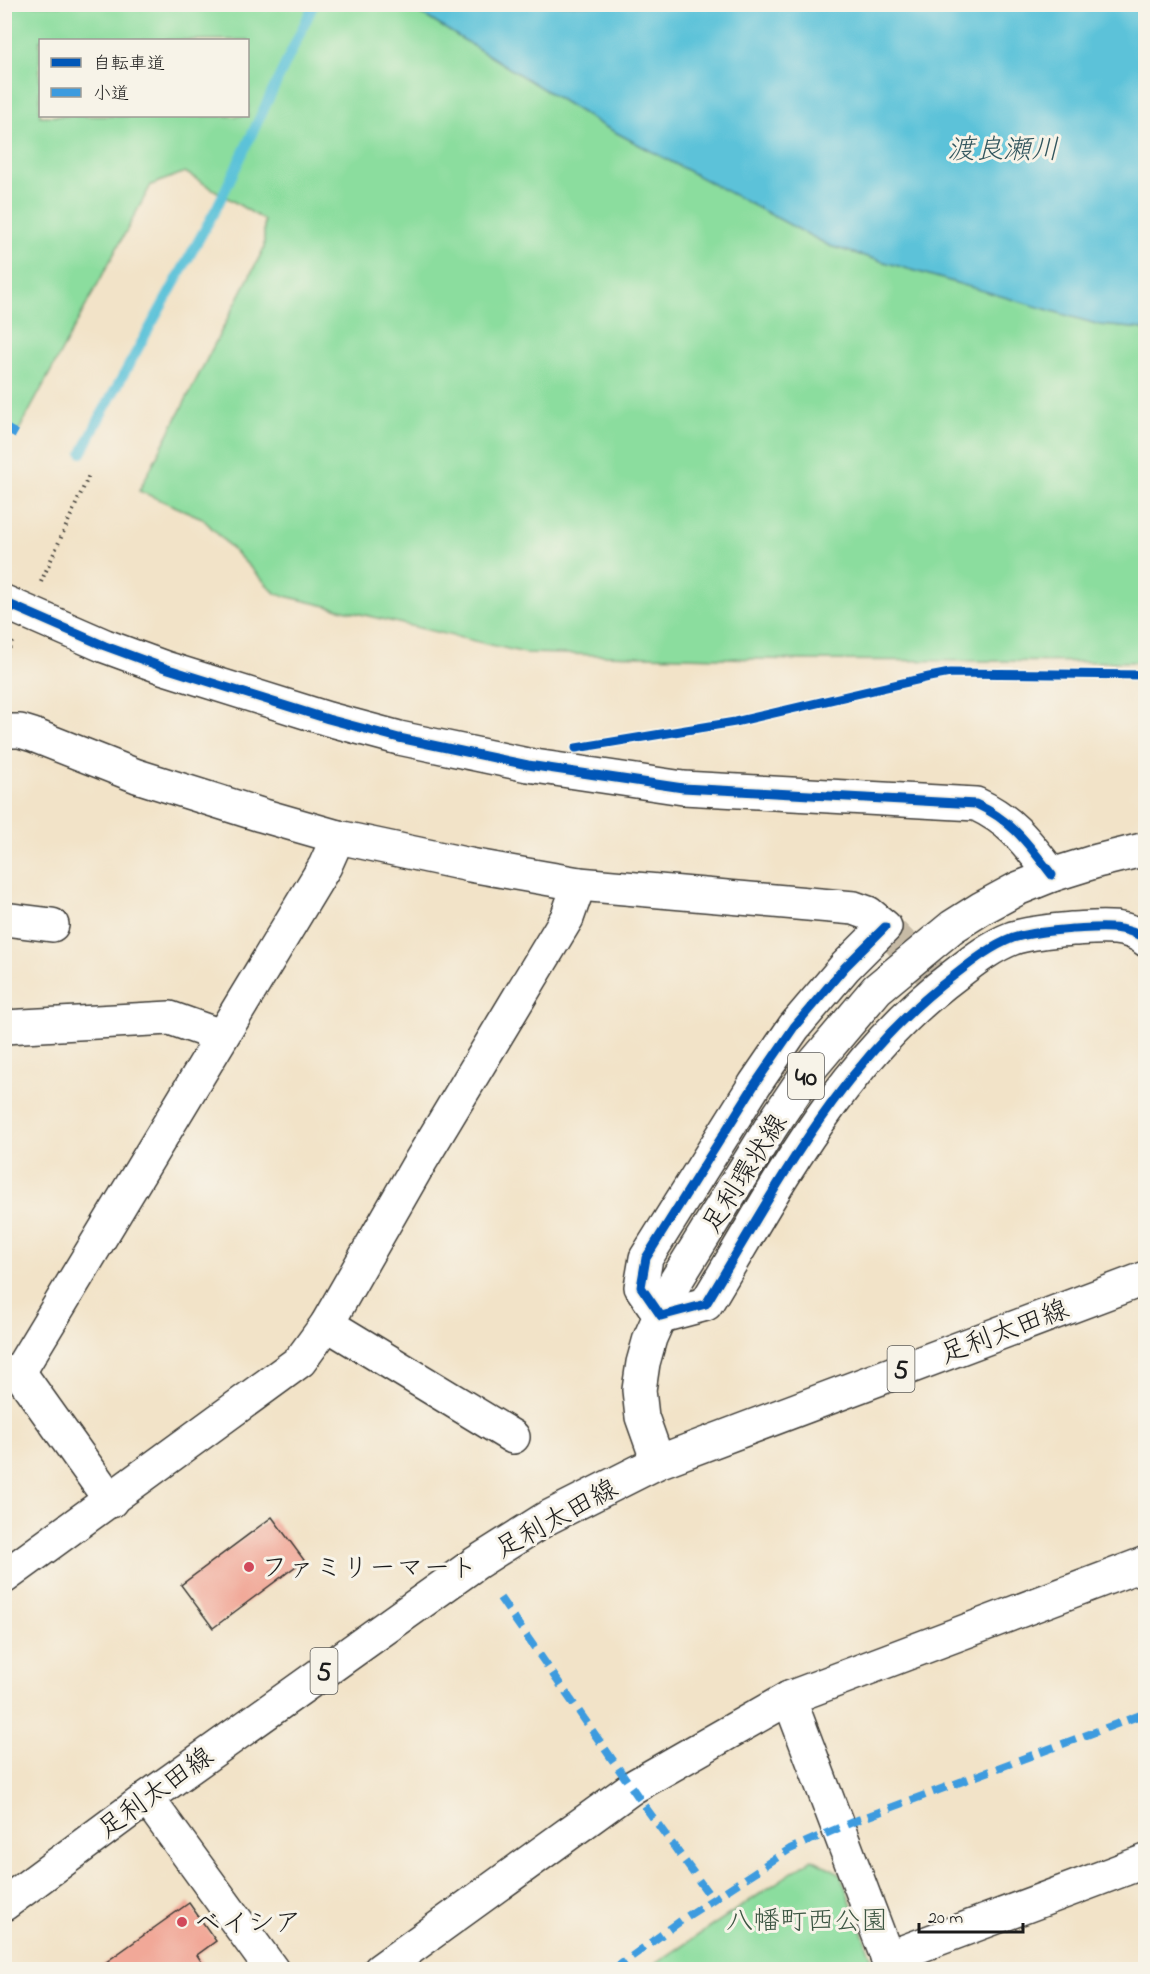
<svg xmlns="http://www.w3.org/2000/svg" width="1150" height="1974" font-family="'Indie Flower','Klee One',sans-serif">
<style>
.green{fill:#8bdd9e;stroke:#547c5d;stroke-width:1.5;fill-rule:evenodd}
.water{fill:#5cc2d9;stroke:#3c6f7a;stroke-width:1.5}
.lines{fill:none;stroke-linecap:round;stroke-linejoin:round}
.stream{stroke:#5cc2d9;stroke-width:10}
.building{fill:#f1a898}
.minor-tunnel{stroke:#c7bba6;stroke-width:33;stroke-dasharray:33 16;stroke-linecap:butt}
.minor-casing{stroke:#3c3a36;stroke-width:36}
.major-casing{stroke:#3c3a36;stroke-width:36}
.path{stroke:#3c3a36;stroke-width:4;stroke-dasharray:1.5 4.5;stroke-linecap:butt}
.minor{stroke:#fff;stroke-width:33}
.major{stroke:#fff;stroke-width:33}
.quiet{stroke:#3c9bdf;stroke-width:8;stroke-dasharray:15 8;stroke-linecap:butt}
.cycleway-casing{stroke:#f7f3e8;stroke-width:13}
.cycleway{stroke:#0057b8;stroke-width:9}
.poi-dot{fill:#d1495b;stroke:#f7f3e8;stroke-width:2}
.labels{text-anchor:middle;stroke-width:6;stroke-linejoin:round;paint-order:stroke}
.shield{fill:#f7f3e8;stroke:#5e5c59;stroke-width:1.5}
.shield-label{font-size:26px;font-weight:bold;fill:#1c1c1c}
.street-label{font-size:27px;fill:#1c1c1c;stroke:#f7f3e8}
.poi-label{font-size:27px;fill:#1c1c1c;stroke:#f7f3e8;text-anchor:start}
.park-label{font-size:27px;fill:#3d5643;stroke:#f7f3e8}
.water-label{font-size:28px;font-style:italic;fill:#32565e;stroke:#f7f3e8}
</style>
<rect width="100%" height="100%" fill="#f7f3e8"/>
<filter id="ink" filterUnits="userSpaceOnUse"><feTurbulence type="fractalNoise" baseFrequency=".0167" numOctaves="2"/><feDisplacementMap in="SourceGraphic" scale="12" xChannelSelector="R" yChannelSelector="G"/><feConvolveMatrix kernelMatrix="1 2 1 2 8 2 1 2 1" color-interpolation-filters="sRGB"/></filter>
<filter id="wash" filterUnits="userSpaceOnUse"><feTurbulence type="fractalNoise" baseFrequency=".008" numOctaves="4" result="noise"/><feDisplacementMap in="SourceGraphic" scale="24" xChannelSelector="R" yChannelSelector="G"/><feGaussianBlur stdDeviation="1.35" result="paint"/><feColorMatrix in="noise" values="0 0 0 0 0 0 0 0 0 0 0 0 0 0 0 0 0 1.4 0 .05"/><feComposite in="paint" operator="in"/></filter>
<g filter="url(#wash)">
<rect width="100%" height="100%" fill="#f2e3c8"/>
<!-- green -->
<g class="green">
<path d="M 5,5 L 407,5 L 600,124 L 830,246 L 1100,325 L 1145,329 L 1145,662 L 802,660 L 525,653 L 276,594 L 202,518 L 139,491 L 264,248 L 264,220 L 185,172 L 151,185 L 17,434 L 5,427 ZM 40,40 L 248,40 L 248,116 L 40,116 Z"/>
<polygon points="812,1859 840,1873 876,1970 646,1970"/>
</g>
<!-- water -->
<polygon class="water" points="407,5 1145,5 1145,329 1100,325 830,246 600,124"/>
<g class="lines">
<!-- stream -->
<polyline class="stream" points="82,453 101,415 217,207 314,4"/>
</g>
<g id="blocks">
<!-- building -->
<g class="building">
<polygon points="272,1517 304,1560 213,1628 181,1585"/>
<polygon points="189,1903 216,1941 197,1955 207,1970 95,1970"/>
</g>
</g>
</g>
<g filter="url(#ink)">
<use href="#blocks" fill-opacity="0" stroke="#3c3a36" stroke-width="1.5"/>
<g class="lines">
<!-- minor-tunnel -->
<polyline class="minor-tunnel" points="885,927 942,985"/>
<defs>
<g id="minor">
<path d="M 4,602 L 105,646 L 165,668 L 328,719 L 399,738 L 528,765 L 683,788 L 976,804 C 1013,821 1028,844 1052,875"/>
<path d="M 4,731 L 20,731 L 33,735 L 137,776 L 261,815 L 338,837 L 470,865 L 579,884 L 854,908 L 868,913 L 885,927 L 845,967 L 794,1027 L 755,1084 L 646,1258 L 641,1287 L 661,1316 L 706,1304 C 778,1185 842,1059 956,974 C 974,960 992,946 1013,938 C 1032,932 1052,931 1072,929 C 1095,928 1126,923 1146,940"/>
<polyline points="4,919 52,925"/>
<polyline points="4,1027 170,1018 221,1036"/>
<polyline points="327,1324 513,1437"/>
<polyline points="19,1372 325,866 338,837"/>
<polyline points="4,1373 19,1372 111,1501"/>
<polyline points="4,1577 300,1361 327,1324 417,1167 567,918 579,884"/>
<polyline points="789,1698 892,1970"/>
<polyline points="147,1798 272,1970"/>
<polyline points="887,1958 1146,1861"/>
<polyline points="380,1970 633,1787 789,1698 1146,1563"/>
</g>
<g id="major">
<polyline points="658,1462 642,1417 639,1390 643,1363 650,1338 674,1284 771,1127 812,1066 877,989 952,927 982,908 1017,889 1052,875 1097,861 1146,849"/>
<polyline points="4,1904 147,1798 476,1563 547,1518 658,1462 1146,1278"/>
</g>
</defs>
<!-- minor casing -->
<use href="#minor" class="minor-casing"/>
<!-- major casing -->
<use href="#major" class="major-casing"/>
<!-- path -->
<g class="path">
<polyline points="41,582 90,473"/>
<polyline points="4,659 13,641"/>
</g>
<!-- minor -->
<use href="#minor" class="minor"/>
<!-- major -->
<use href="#major" class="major"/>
<!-- quiet -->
<g class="quiet">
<polyline points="4,427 17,434"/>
<polyline points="500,1598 646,1808 713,1900"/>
<polyline points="613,1970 686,1917 790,1849 855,1821 1146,1713"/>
</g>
<defs>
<g id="cycleway">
<path d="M 4,602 L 105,646 L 165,668 L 328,719 L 399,738 L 528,765 L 683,788 L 976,804 C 1013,821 1028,844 1052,875"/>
<polyline points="576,748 735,722 929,677 950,673 1146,675"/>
<path d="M 885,927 L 845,967 L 794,1027 L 755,1084 L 646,1258 L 641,1287 L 661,1316 L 706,1304 C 778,1185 842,1059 956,974 C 974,960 992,946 1013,938 C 1032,932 1052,931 1072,929 C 1095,928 1126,923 1146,940"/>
</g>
</defs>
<!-- cycleway casing -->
<use href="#cycleway" class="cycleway-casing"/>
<!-- cycleway -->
<use href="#cycleway" class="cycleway"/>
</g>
</g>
<!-- markers -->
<g class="poi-dot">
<circle cx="249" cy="1567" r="6"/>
<circle cx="182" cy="1922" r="6"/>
</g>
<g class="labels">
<!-- shield labels -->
<g class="shield">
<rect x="788" y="1053" width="36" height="46" rx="4.5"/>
<rect x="887.5" y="1346" width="27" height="46" rx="4.5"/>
<rect x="310.5" y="1648" width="27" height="46" rx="4.5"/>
</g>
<g class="shield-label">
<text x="806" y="1085">40</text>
<text x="901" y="1378">5</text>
<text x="324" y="1680">5</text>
</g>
<!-- street labels -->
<g class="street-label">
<text transform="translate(744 1173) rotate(-58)" y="9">足利環状線</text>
<text transform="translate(1004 1331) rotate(-21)" y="9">足利太田線</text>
<text transform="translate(556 1518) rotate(-29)" y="9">足利太田線</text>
<text transform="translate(155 1792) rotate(-36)" y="9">足利太田線</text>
</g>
<!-- poi labels -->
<g class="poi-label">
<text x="261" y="1576">ファミリーマート</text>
<text x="194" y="1931">ベイシア</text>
</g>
<!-- park labels -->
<g class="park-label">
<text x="807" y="1929">八幡町西公園</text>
</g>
<!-- water labels -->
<g class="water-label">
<text x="1003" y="158">渡良瀬川</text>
</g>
</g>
<!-- margin -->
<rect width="1150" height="1974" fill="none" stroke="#f7f3e8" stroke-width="24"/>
<!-- legend -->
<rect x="39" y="39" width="210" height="78" fill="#f7f3e8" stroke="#9f9d96" stroke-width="1.5"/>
<rect x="51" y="58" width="30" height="9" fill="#0057b8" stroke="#9f9d96" stroke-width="1.5"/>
<text x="93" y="69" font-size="18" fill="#1c1c1c">自転車道</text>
<rect x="51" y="88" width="30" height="9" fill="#3c9bdf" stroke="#9f9d96" stroke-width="1.5"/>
<text x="93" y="99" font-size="18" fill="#1c1c1c">小道</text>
<!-- scale -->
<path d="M919 1923v9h104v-9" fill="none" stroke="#1c1c1c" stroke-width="3"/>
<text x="928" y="1923" font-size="18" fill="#1c1c1c" stroke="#f7f3e8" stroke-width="4.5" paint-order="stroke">20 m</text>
</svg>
